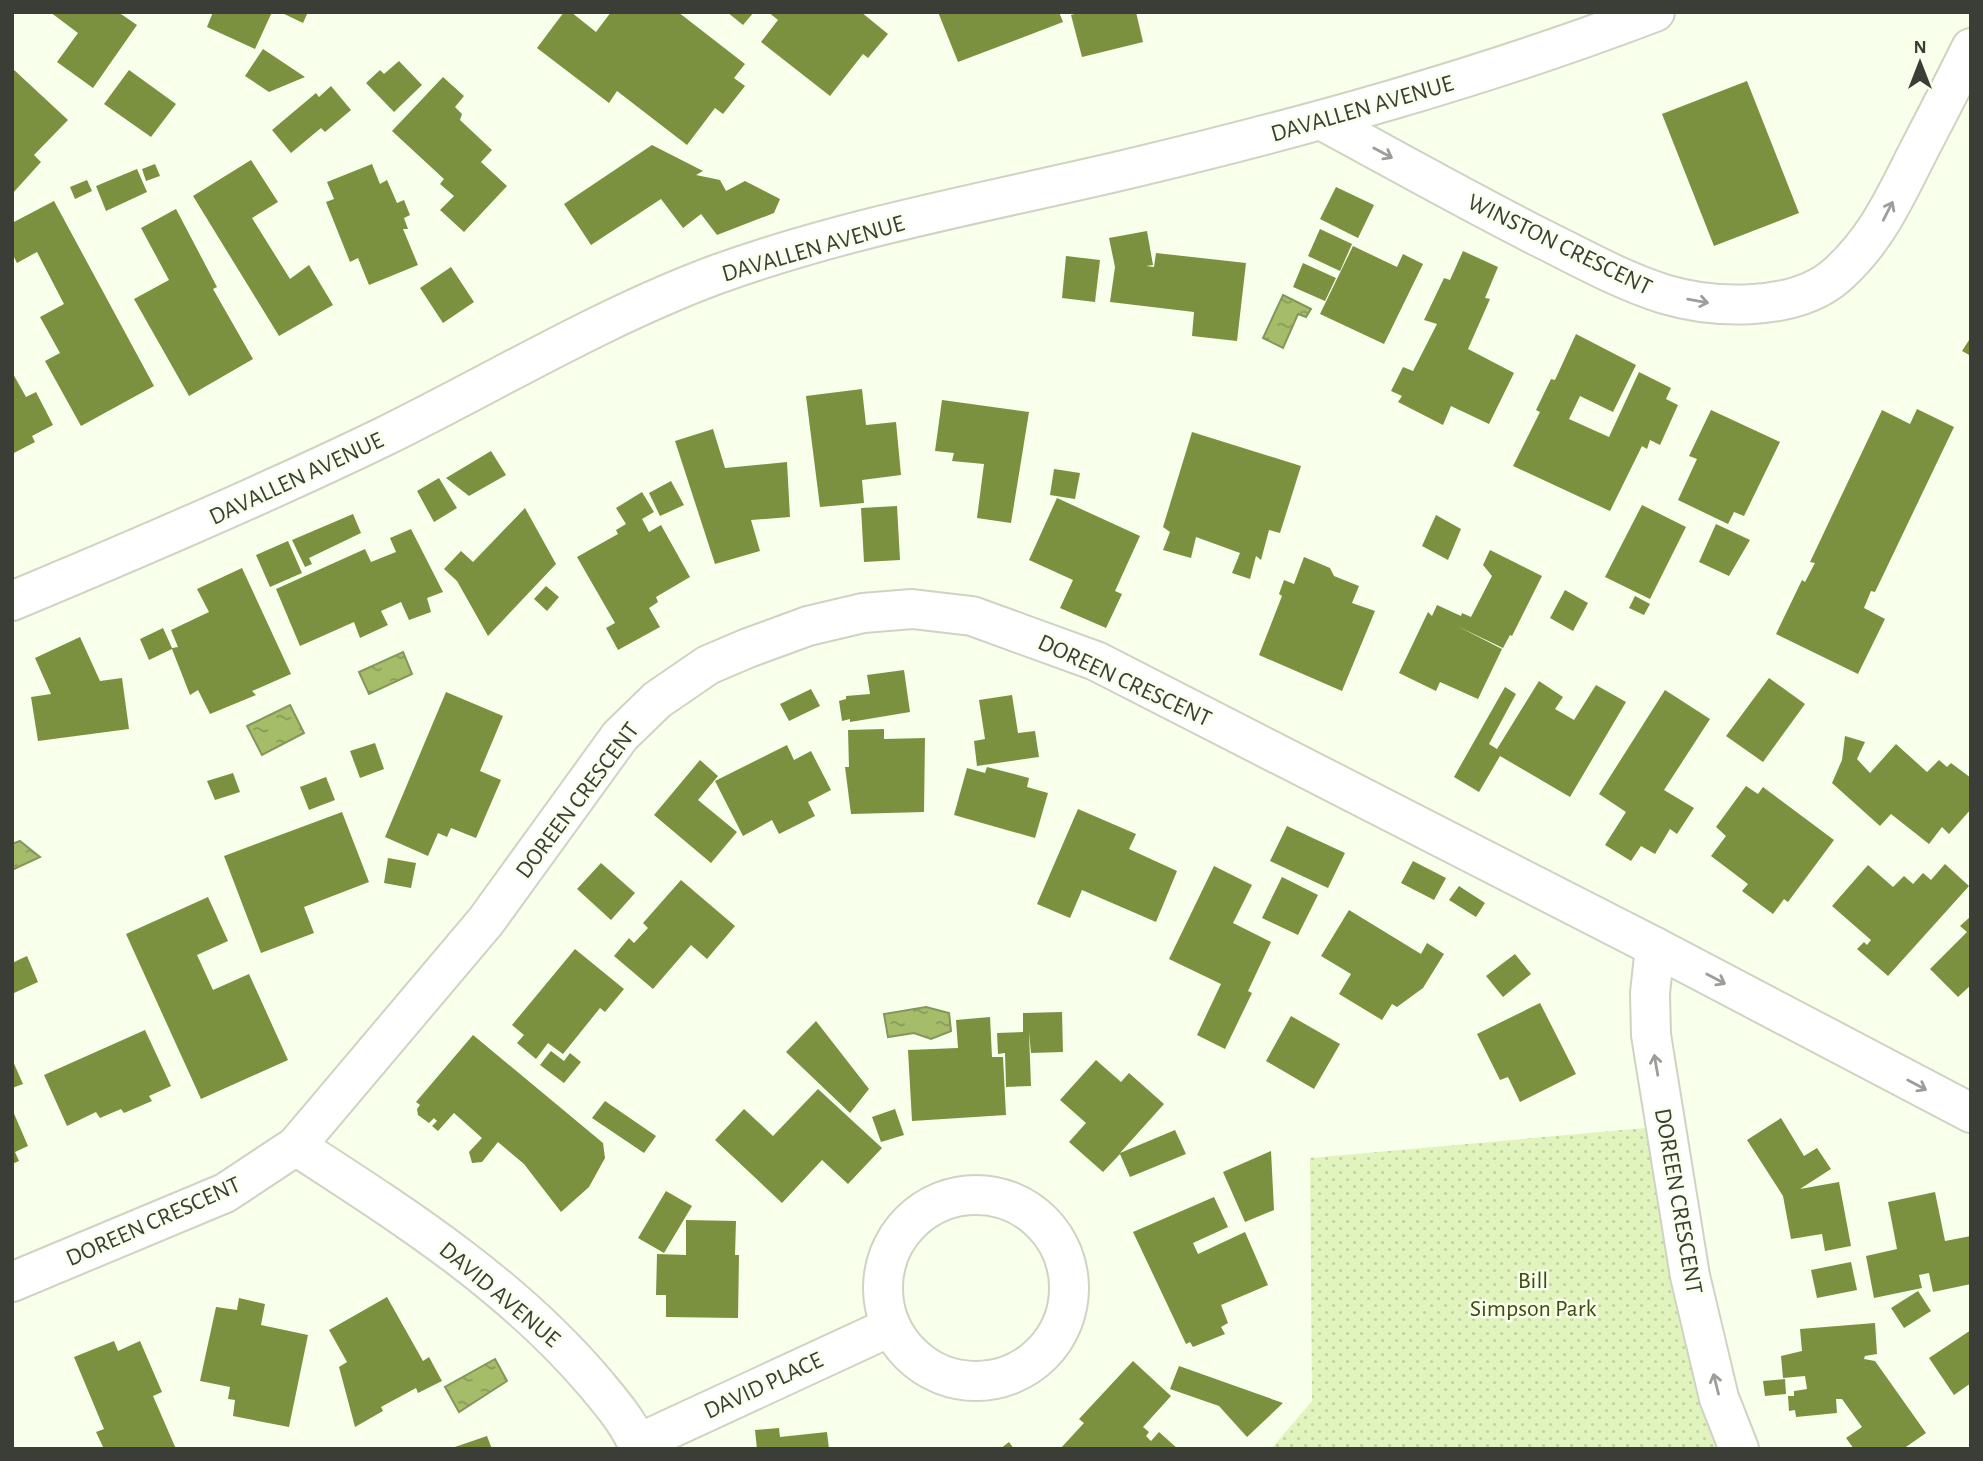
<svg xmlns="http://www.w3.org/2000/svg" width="1983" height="1461" font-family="'Alegreya Sans',sans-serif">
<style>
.park{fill:url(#park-dots)}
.water{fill:url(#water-ripples);stroke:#85965a;stroke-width:2}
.building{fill:#7b913f}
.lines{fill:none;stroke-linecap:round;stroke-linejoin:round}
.minor-casing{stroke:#ced4c1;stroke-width:42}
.minor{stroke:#fff;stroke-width:38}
.oneway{stroke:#9d9e9a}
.labels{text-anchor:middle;stroke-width:5;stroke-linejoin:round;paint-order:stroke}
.street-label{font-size:24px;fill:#3b3e36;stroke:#f8ffeb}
.park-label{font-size:24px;fill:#3f4d11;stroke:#f8ffeb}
</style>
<defs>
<pattern id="park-dots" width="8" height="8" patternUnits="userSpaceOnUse" patternTransform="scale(1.75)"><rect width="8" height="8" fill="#e2f4bd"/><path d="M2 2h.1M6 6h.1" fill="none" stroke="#c3d2a3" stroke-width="1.8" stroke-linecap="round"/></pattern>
<pattern id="water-ripples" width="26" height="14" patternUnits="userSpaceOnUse" patternTransform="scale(1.75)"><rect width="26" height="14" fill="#a5bc69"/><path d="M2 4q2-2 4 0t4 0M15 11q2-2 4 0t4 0" fill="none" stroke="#889a57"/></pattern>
</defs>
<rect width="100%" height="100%" fill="#f8ffeb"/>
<!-- park -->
<polygon class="park" points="1668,1126 1741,1449 1271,1449 1312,1401 1310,1158"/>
<!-- water -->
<g class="water">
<polygon points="1283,295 1311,309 1306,317 1298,314 1283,348 1263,338"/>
<polygon points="403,652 412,674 369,694 359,672"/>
<polygon points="290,705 304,733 262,755 247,726"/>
<polygon points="20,841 40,857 12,870 12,844"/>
<polygon points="926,1007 949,1013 951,1031 931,1039 914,1033 888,1037 884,1014"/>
<polygon points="495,1359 507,1381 459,1412 445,1387"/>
</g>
<!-- building -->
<g class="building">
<polygon points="50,12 118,12 137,25 93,88 57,62 78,33"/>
<polygon points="213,12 272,12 255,49 207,27"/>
<polygon points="280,12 308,12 303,23"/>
<polygon points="564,12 571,12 596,32 611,12 678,12 745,64 734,78 745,86 723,114 715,108 687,145 617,91 609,103 537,48"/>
<polygon points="727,12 754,12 743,25"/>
<polygon points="768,12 861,12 888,34 868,58 863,54 830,96 761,42 778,20"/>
<polygon points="938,12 1059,12 1063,22 958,62"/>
<polygon points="1081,12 1136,12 1143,42 1082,57 1071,15"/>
<polygon points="263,49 305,77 269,92 245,76"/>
<polygon points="399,61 422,85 394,112 366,83 380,70 384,74"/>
<polygon points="12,68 68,120 34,155 41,162 12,194"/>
<polygon points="129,70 176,104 151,137 104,104"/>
<polygon points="443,77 464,96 455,107 462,114 460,120 492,150 481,162 507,186 464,232 440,210 454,196 440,184 444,179 392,131"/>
<polygon points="1747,81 1799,213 1714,246 1662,114"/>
<polygon points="331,86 351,110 325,132 321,128 291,153 272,130 316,93 319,97"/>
<polygon points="652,145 703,171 696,175 720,180 726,191 745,181 780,199 774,213 717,235 701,214 683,228 661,199 591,245 564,204"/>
<polygon points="251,160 278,202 252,218 290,279 309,265 333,305 279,336 193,196"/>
<polygon points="155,164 160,176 146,181 142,169"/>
<polygon points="372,164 380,184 387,180 397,203 404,200 410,215 404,218 408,229 403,229 418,265 369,285 358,258 350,262 326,202 334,199 327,182"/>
<polygon points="137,169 147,192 106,211 96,186"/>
<polygon points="87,180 92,191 75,199 70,187"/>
<polygon points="1336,187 1374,205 1358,238 1320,219"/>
<polygon points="54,201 154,386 81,426 45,361 60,353 40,317 64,304 37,252 17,263 12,253 12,223"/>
<polygon points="176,209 217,287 213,289 253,359 189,396 134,299 169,280 141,228"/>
<polygon points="1320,229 1352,244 1340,271 1308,256"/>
<polygon points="1147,231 1153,265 1146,266 1154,267 1156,253 1246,263 1237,341 1192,336 1194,312 1110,302 1115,267 1109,238"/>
<polygon points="1353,246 1397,267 1403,254 1423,264 1384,344 1320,314"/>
<polygon points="1463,251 1498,267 1485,298 1490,299 1468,349 1514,373 1489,424 1451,406 1443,425 1398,402 1402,396 1391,391 1403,367 1413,371 1437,324 1424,320 1444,278 1450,280"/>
<polygon points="1066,256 1100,260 1095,302 1062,298"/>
<polygon points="1303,263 1336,278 1325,301 1293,287"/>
<polygon points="451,267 474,302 443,323 420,288"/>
<polygon points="1576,334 1636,365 1613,412 1580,396 1569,419 1609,437 1639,372 1671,388 1666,399 1678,405 1660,445 1650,440 1647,449 1642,446 1610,511 1513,466 1540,412 1536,410 1551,379 1555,380"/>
<polygon points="1971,337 1971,356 1962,351"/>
<polygon points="12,372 26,397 36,392 53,425 32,436 35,442 12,454"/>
<polygon points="862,389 866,425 896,422 901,475 862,480 864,503 820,507 806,396"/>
<polygon points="942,400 1029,412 1011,523 977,518 984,464 952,461 954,453 935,451"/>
<polygon points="1917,409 1954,427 1875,592 1871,591 1864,608 1885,619 1858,674 1776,634 1802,580 1805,582 1815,563 1810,562 1882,410 1910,424"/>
<polygon points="1711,410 1780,442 1744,516 1734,512 1728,524 1678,500 1697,459 1689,456"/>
<polygon points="713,429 725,468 787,462 790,517 751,520 760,551 715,564 675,441"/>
<polygon points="1192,432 1301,466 1280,533 1269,530 1261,560 1256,556 1250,579 1232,573 1240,553 1196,537 1191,558 1163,550 1170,532 1163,527"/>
<polygon points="491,451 506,475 469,496 446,478"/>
<polygon points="1054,469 1080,473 1075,499 1050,495"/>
<polygon points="439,478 457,508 434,522 417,491"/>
<polygon points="671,481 684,505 660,516 649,493"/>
<polygon points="642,492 654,512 642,519 649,532 661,525 690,577 656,597 658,602 649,608 660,627 618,650 606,628 615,623 577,557 618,534 616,530 626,524 616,508"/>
<polygon points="1057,498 1140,536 1115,591 1122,594 1106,628 1060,608 1073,580 1029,560"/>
<polygon points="1642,505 1686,527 1650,599 1605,577"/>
<polygon points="897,506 900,560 864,562 861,508"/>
<polygon points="525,508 556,564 488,636 457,581 444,569 461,551 473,562"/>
<polygon points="353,514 361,533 309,558 312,564 305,567 292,540"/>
<polygon points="1436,515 1461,529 1448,560 1422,546"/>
<polygon points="1716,524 1750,540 1729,576 1699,562"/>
<polygon points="411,529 443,592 427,598 431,612 409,620 401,602 381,611 388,625 360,638 354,622 300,646 276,589 365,549 371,562 396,552 390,538"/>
<polygon points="288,541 302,573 270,587 256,555"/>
<polygon points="1490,550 1542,576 1512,636 1510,635 1503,648 1457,626 1502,649 1478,699 1440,682 1436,691 1399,673 1428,612 1432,616 1437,605 1461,616 1462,613 1471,617 1492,576 1483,565"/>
<polygon points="1304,557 1330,568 1334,576 1359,586 1352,603 1375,611 1342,691 1259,655 1282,596 1279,594 1284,580 1294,584"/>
<polygon points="242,568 291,674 252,691 256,695 210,714 198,690 190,695 172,649 149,660 140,639 163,628 172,648 178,647 171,630 209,612 197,589"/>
<polygon points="546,586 559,597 547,611 534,599"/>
<polygon points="1565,590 1588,603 1573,631 1550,618"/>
<polygon points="1635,596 1650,604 1644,615 1629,608"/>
<polygon points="80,637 100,681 122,678 129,729 38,741 31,697 51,694 35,658"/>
<polygon points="904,670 910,712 850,722 850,719 842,721 839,701 846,699 846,696 870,694 867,675"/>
<polygon points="1769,678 1805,704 1763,762 1726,736"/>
<polygon points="1539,681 1563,697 1555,709 1574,720 1596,685 1626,702 1570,797 1500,756 1479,792 1454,777 1505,687 1516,694 1489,744 1497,749"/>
<polygon points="811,689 820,706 789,721 780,704"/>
<polygon points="1665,690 1710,719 1664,790 1694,808 1677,834 1670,829 1655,854 1641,846 1631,861 1605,845 1626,812 1599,794"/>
<polygon points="446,692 503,716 480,771 501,780 476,838 451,828 447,837 438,833 428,856 385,837"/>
<polygon points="1012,695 1018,733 1035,731 1039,757 977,766 974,741 985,739 979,700"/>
<polygon points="884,729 884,739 925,738 924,812 851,814 845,767 849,767 848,730"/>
<polygon points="1845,736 1865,742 1857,759 1870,773 1896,744 1927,772 1939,760 1947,767 1951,763 1971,778 1971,809 1949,834 1942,827 1929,844 1891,814 1880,826 1832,783 1842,760"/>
<polygon points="375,743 384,769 360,778 350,751"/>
<polygon points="787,745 794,760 811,751 831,790 808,802 815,816 779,834 772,820 743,836 715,781"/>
<polygon points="700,760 718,776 698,800 737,832 711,863 654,815"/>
<polygon points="987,767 1029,778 1027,787 1048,793 1035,838 954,815 967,768 985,773"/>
<polygon points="233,773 240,792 215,800 207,781"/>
<polygon points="326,777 335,800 309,810 300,787"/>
<polygon points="1746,786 1758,794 1763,787 1834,840 1788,902 1784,899 1773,914 1742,891 1748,884 1711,856 1726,836 1716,827"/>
<polygon points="1078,809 1136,834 1129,849 1177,871 1156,922 1082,890 1070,918 1037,904"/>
<polygon points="342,812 369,882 304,907 314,933 261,953 224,856"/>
<polygon points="1287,826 1345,853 1328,888 1270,861"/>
<polygon points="388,858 416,863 411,888 384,883"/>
<polygon points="1413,861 1446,878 1434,900 1401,883"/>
<polygon points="601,863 635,893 611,920 577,889"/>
<polygon points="1945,864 1969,886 1888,976 1857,949 1864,942 1867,945 1871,940 1832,906 1868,865 1893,887 1904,876 1913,884 1923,873 1931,880"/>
<polygon points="1214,866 1252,885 1233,923 1271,942 1248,991 1252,993 1225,1049 1197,1035 1221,984 1169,959"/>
<polygon points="1282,877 1318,895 1298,935 1262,918"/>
<polygon points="681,880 735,926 707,959 691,945 653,989 614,956 629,938 634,943 648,928 643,923"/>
<polygon points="1459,886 1485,903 1476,917 1449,900"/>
<polygon points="208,897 228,941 197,955 213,990 249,974 288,1060 201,1099 126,934"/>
<polygon points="1349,910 1421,954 1427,943 1444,954 1423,988 1397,1007 1392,1004 1382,1020 1339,994 1351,974 1321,956"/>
<polygon points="1971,916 1971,985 1958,997 1930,969 1967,932 1960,926"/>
<polygon points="575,949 624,989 605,1012 600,1008 563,1054 548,1043 536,1059 517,1043 524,1035 512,1025"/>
<polygon points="1515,954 1531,974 1503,997 1486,976"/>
<polygon points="27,956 38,982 14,993 12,963"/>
<polygon points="1540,1003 1576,1074 1520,1102 1508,1077 1500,1080 1477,1034"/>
<polygon points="1062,1012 1063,1052 1031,1053 1029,1032 1031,1086 1006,1087 1005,1053 998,1054 997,1033 1023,1032 1023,1013"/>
<polygon points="1291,1016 1340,1044 1314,1089 1266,1061"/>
<polygon points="990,1017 992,1057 1003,1057 1006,1115 912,1121 908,1050 958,1048 956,1020"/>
<polygon points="816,1021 869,1089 850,1113 786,1052"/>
<polygon points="145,1030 171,1086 149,1096 152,1101 124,1113 121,1109 100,1118 96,1112 67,1126 44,1075"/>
<polygon points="473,1035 603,1143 605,1158 589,1187 561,1212 524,1164 498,1142 482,1162 472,1163 469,1152 482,1138 454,1113 438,1131 432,1126 437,1121 434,1118 429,1123 418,1115 417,1109 420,1105 416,1102"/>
<polygon points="551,1051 564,1061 570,1053 581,1062 564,1083 540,1065"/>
<polygon points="12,1059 23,1084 12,1088"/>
<polygon points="1096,1060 1121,1082 1129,1073 1164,1104 1120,1153 1175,1130 1186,1154 1130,1177 1120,1154 1103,1172 1069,1142 1086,1123 1060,1100"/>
<polygon points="818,1089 882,1148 848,1184 822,1160 782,1203 715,1140 744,1109 773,1136"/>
<polygon points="605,1101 656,1136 644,1153 592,1118"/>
<polygon points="12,1109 28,1146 15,1152 19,1161 12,1164"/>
<polygon points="895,1109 904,1135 881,1142 872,1117"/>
<polygon points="1781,1118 1804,1156 1817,1148 1831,1169 1800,1189 1839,1182 1851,1246 1825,1251 1822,1234 1791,1239 1783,1196 1747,1140"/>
<polygon points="1271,1151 1274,1210 1245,1222 1223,1172"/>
<polygon points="666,1191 692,1206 664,1253 638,1238"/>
<polygon points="1935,1192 1945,1241 1971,1236 1971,1284 1933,1292 1929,1273 1919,1275 1922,1288 1874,1298 1866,1256 1897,1249 1888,1202"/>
<polygon points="1214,1197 1228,1227 1193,1243 1198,1254 1245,1232 1268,1285 1221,1305 1228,1323 1221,1327 1225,1334 1193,1347 1190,1342 1186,1344 1133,1232"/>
<polygon points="686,1220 736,1221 735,1255 739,1255 738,1318 666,1317 666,1295 656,1295 657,1254 686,1255"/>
<polygon points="1851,1262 1857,1290 1817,1298 1811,1270"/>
<polygon points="1918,1291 1931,1311 1904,1328 1891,1308"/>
<polygon points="387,1297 423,1361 429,1357 442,1381 418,1393 416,1388 381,1407 383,1411 355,1427 339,1367 347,1362 329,1330"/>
<polygon points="239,1298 265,1304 261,1325 308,1335 289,1427 233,1416 235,1400 228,1399 230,1387 200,1381 216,1307 237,1310"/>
<polygon points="1875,1323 1877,1354 1865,1356 1864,1359 1875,1361 1926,1433 1903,1449 1854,1449 1846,1438 1862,1427 1842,1399 1836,1399 1837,1413 1796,1417 1795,1410 1789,1411 1788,1396 1794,1396 1794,1391 1807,1389 1805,1376 1783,1378 1781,1356 1802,1351 1800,1329"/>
<polygon points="1971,1330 1971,1383 1954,1395 1929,1358"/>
<polygon points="114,1341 118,1351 140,1341 162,1392 153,1396 176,1449 104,1449 96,1432 104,1429 74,1357"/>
<polygon points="1133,1361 1171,1396 1143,1427 1149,1432 1146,1436 1151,1441 1159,1432 1178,1449 1060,1449 1084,1423 1079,1419"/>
<polygon points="1179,1366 1283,1403 1247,1437 1219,1406 1170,1389"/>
<polygon points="1785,1379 1786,1394 1765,1396 1763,1381"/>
<polygon points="779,1428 780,1437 827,1432 829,1449 757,1449 755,1430"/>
<polygon points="487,1436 492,1449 453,1449 452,1448"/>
<polygon points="1009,1442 1014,1449 1000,1449"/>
</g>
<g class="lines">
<defs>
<g id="minor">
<path d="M 1323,121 C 1397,161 1471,203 1547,241 C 1585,260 1623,281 1664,294 C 1714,309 1795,312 1837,275 C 1877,239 1894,199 1918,152 C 1936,117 1954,83 1971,48"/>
<path d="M 12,601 C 137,549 261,496 383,437 C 493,383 600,318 715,275 C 847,227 988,202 1124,170 C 1305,127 1482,78 1655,12"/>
<polyline points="1655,947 1650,993 1651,1035 1690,1276 1719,1398 1739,1449"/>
<path d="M 296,1146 C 404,1216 511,1284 595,1383 C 610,1401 632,1426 639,1449"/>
<circle cx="976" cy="1288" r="93"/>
<polyline points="12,1282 225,1193 296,1146 486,921 620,736 657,700 708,665 748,648 808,626 863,613 912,609 972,616 1096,661 1655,947 1971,1113"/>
<polyline points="637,1444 890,1327"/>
</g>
</defs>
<!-- minor casing -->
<use href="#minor" class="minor-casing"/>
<!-- minor -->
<use href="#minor" class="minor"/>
</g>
<!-- one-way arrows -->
<defs><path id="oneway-shaft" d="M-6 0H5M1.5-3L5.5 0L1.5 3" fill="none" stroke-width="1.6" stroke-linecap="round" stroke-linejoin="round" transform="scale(1.75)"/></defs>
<g class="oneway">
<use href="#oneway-shaft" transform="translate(1383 153) rotate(28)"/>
<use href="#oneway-shaft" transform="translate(1888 211) rotate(-63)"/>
<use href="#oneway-shaft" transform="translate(1698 301) rotate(10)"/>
<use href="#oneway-shaft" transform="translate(1716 979) rotate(28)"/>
<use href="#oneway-shaft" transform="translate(1656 1065) rotate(-100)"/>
<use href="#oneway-shaft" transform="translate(1917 1085) rotate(28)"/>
<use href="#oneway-shaft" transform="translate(1716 1384) rotate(-104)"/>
</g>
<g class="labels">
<!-- street labels -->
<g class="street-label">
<text transform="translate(1362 108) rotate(-16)" y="8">DAVALLEN AVENUE</text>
<text transform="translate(1560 244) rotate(26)" y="8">WINSTON CRESCENT</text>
<text transform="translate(813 248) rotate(-16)" y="8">DAVALLEN AVENUE</text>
<text transform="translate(296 478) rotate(-25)" y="8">DAVALLEN AVENUE</text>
<text transform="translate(1125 680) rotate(25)" y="8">DOREEN CRESCENT</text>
<text transform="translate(577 800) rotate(-53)" y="8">DOREEN CRESCENT</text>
<text transform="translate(1679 1201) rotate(80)" y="8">DOREEN CRESCENT</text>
<text transform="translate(153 1221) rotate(-24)" y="8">DOREEN CRESCENT</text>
<text transform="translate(500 1294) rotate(40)" y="8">DAVID AVENUE</text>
<text transform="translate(763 1385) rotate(-25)" y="8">DAVID PLACE</text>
</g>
<!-- park labels -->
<g class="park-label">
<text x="1533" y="1288">Bill<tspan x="1533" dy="28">Simpson Park</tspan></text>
</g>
</g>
<!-- border -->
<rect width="1983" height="1461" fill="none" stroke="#3b3e36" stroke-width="28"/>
<!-- north arrow -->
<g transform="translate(1920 63)" stroke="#f8ffeb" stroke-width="5" paint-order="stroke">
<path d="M0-5L12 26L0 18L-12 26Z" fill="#3b3e36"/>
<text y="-10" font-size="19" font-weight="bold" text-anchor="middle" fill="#3b3e36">N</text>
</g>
</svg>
